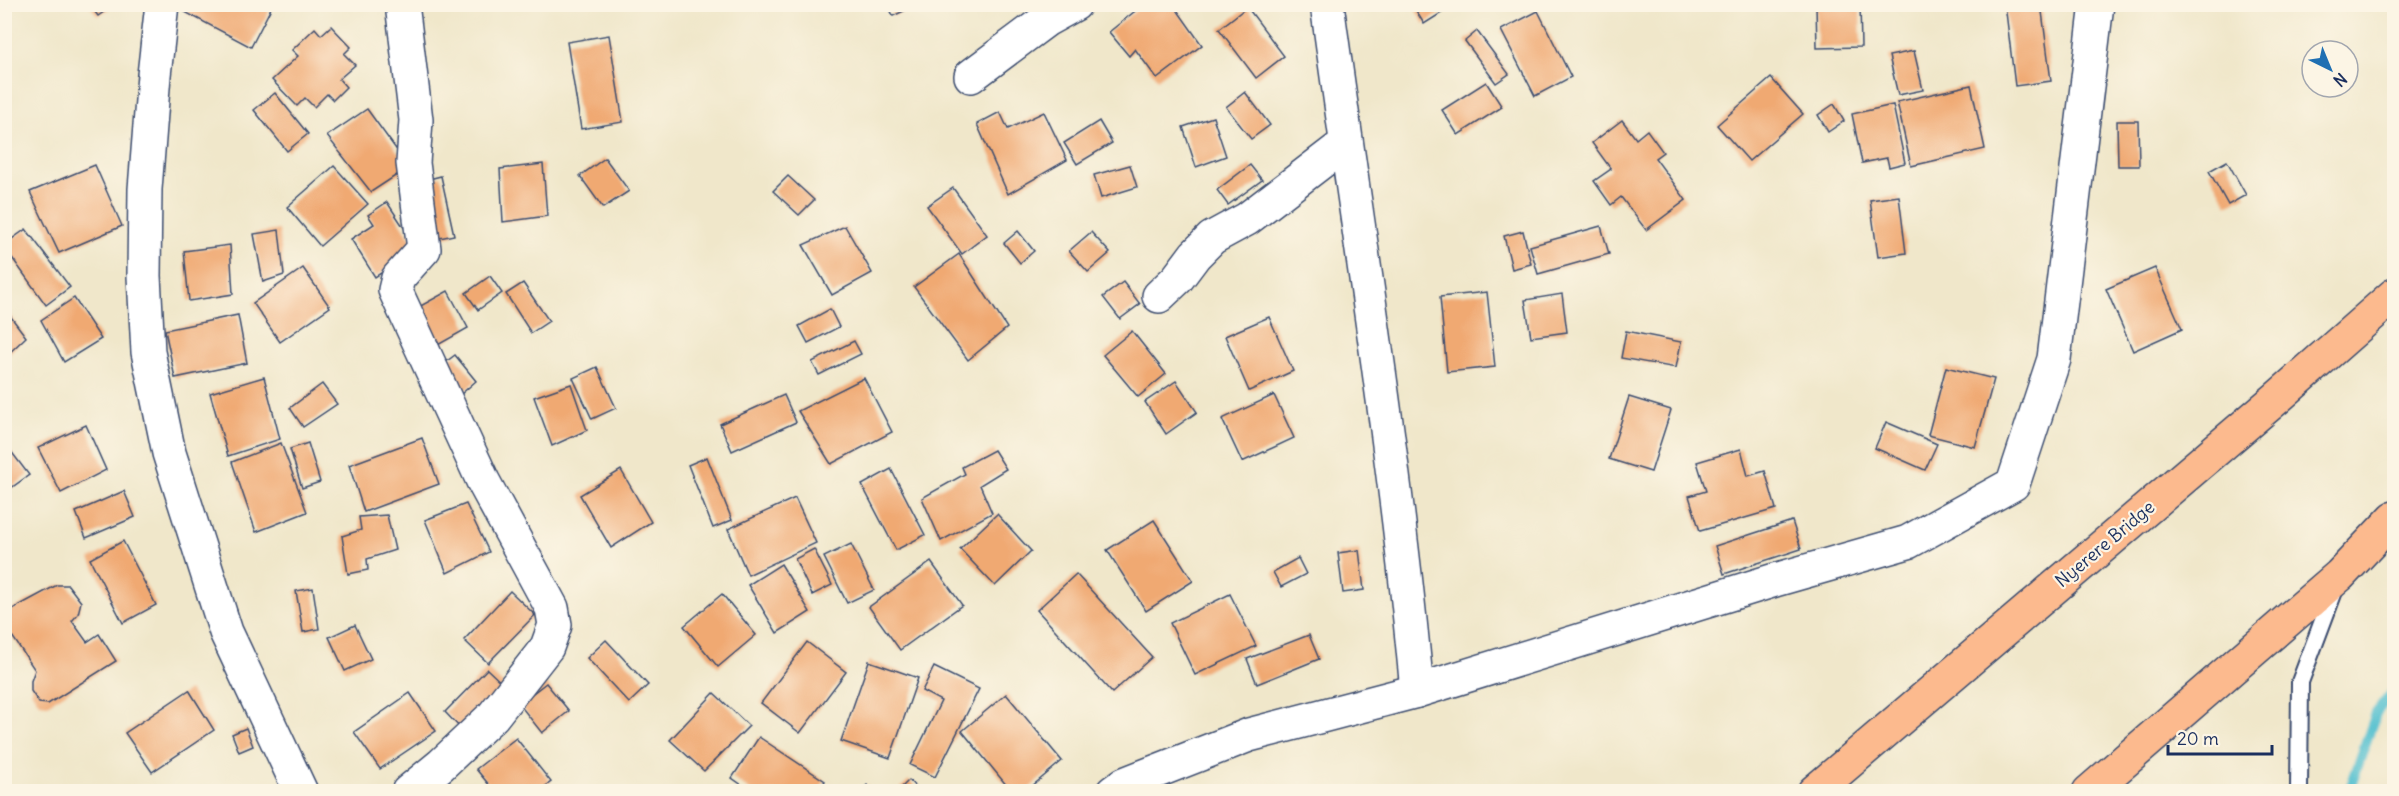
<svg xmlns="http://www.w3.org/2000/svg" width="2399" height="796" font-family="Delius,sans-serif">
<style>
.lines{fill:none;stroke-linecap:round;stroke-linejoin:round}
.stream{stroke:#56c1d0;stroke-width:10}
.building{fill:#f0a972}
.service-casing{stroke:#3b4b6e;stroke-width:20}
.minor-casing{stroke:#3b4b6e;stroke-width:36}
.primary-casing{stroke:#3b4b6e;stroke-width:36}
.service{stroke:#fff;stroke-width:16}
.minor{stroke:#fff;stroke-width:33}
.primary{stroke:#fcba8e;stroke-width:33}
.labels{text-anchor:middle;stroke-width:4.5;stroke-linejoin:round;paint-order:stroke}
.street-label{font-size:18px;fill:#1b2f5e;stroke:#fcf5e5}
</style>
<rect width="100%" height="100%" fill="#fcf5e5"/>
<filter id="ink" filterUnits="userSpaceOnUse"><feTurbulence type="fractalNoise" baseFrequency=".0167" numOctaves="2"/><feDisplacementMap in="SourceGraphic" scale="12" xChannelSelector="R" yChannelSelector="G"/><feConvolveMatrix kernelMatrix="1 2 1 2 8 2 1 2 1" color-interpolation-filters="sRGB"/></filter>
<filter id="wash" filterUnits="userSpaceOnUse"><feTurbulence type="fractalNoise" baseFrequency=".008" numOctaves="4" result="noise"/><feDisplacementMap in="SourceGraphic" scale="24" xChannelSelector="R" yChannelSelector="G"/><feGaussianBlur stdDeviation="1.35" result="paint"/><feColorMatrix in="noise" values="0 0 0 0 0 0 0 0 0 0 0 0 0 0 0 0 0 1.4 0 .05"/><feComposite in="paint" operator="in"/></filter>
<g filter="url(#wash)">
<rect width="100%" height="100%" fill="#f0e7ca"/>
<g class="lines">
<!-- stream -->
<polyline class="stream" points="2349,792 2376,713 2394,690"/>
</g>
<g id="blocks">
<!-- building -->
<g class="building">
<polygon points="89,4 115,4 98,16"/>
<polygon points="189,4 273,4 251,47 185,12"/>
<polygon points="888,4 919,4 893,16"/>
<polygon points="1144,4 1173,4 1202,45 1157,79 1135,49 1129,56 1109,32"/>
<polygon points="1412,4 1438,4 1443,12 1424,24"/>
<polygon points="1860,4 1861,47 1817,48 1816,5"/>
<polygon points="2005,4 2041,4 2051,81 2015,86"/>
<polygon points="1247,7 1284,56 1256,78 1219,29"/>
<polygon points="1538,11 1571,77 1535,96 1501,30"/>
<polygon points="331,26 351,47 344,54 355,65 339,79 346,87 333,100 327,94 314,107 305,98 297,106 272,80 298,56 292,50 315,28 321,35"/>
<polygon points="1477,31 1509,74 1496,83 1465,41"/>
<polygon points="609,35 623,122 581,129 567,42"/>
<polygon points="1914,51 1923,90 1898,95 1889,56"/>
<polygon points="1771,78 1803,114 1749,161 1717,125"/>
<polygon points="1486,82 1502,107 1458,135 1442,110"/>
<polygon points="1971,85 1985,149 1911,166 1897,102"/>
<polygon points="1245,92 1270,125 1251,139 1226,107"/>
<polygon points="275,93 308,134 287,151 254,110"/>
<polygon points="1834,104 1844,121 1828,132 1818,115"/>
<polygon points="1893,105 1905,163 1889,167 1887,158 1862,163 1852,114"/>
<polygon points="367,109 409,167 371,192 327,136"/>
<polygon points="1000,112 1008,129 1044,112 1067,160 1008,194 977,124"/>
<polygon points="1213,117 1226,156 1196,167 1183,127"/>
<polygon points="1622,120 1636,139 1647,130 1663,152 1655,158 1686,200 1646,230 1621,197 1611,205 1594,181 1611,169 1592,143"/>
<polygon points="1099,121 1112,143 1077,164 1064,143"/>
<polygon points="2117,121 2138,121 2139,166 2118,166"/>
<polygon points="605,158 629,191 603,208 580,176"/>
<polygon points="2227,161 2246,195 2228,205 2209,171"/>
<polygon points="543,164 547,216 503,222 500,169"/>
<polygon points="95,165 122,226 59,253 30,192"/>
<polygon points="1130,165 1137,187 1101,198 1094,175"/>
<polygon points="1250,165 1262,180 1228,205 1217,190"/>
<polygon points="334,166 368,204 320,246 287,207"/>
<polygon points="441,176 454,235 430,240 417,182"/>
<polygon points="788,176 814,200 799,215 773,191"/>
<polygon points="953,188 987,235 962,254 927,206"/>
<polygon points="1899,196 1906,253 1878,257 1870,200"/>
<polygon points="387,202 418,249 375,277 351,239 374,224 368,215"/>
<polygon points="845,226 872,273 832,295 803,245"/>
<polygon points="1601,226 1609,254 1538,274 1530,246"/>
<polygon points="26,229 70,287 46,305 5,248 5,244"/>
<polygon points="279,230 284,275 263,282 254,234"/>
<polygon points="1018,231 1034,251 1020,263 1004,243"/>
<polygon points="1523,231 1531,264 1512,269 1504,236"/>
<polygon points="1091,232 1110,253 1088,272 1069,251"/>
<polygon points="230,245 233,294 189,301 184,251"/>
<polygon points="959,254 1007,328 968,360 914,287"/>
<polygon points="303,268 330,307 280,342 253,303"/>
<polygon points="2155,268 2182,329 2133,351 2106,289"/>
<polygon points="490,276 502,293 478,310 466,293"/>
<polygon points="1123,282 1140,304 1120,319 1103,297"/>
<polygon points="523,283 549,321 531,333 506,294"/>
<polygon points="448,291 468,328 436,346 415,309"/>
<polygon points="1487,292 1495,367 1447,372 1440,297"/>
<polygon points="1562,294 1567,332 1531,337 1525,300"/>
<polygon points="74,298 101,339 64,362 41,320"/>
<polygon points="5,309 26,337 5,357"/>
<polygon points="830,309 839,327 808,343 799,326"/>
<polygon points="238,315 247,363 175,378 165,330"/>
<polygon points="1269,317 1293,371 1249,391 1225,336"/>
<polygon points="1132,331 1166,374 1138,397 1103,355"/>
<polygon points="1626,331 1681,342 1676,368 1621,358"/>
<polygon points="854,341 861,354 819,375 812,362"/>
<polygon points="455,355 476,381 460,395 438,368"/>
<polygon points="597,367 616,408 592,419 573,378"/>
<polygon points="1946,367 1994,379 1975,447 1928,435"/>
<polygon points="264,377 280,439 228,456 210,393"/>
<polygon points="864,378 892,432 831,464 798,411"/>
<polygon points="1176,381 1197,412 1166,434 1145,402"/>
<polygon points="322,384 337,404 303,427 290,408"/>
<polygon points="571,384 587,430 552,446 534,397"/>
<polygon points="784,395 796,422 732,451 720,424"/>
<polygon points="1274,395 1294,438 1242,462 1222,419"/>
<polygon points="1629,397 1671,410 1651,472 1609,459"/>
<polygon points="1886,422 1937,444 1925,470 1875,448"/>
<polygon points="86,425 106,470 61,493 38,448"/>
<polygon points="422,438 439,484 364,512 349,465"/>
<polygon points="281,443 307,512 256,532 232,462"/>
<polygon points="308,443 320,482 302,488 290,449"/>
<polygon points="7,446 29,475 4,493 4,448"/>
<polygon points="1741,449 1748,476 1765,471 1776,509 1700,531 1689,496 1706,491 1697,462"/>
<polygon points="994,450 1006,469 980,485 992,513 941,541 922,498 965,474 962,467"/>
<polygon points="707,457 732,520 713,528 688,465"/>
<polygon points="891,469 925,535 896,550 862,485"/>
<polygon points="621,470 651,522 611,548 580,495"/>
<polygon points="124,491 135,517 86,538 76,512"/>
<polygon points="795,498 816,543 748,575 728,529"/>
<polygon points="466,504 489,552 447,573 425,520"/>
<polygon points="997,514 1031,551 995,586 960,549"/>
<polygon points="387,515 395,550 367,559 368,570 348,574 342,536 361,530 359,517"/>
<polygon points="1154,520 1193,581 1146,611 1107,550"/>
<polygon points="1792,521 1801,549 1724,574 1715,546"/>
<polygon points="123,541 156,605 123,623 90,559"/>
<polygon points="851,544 874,590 847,603 824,557"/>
<polygon points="814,549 832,585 812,595 795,559"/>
<polygon points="1359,550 1364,590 1343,593 1338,553"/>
<polygon points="1298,558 1306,574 1281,587 1273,572"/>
<polygon points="931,562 962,605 900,650 869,607"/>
<polygon points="781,564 810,612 777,633 748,585"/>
<polygon points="1076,574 1152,657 1112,693 1037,610"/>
<polygon points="57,585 68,585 81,602 78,614 72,621 87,642 99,634 116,661 48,704 39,703 31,691 31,681 35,670 8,630 4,617 5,613"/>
<polygon points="313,588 319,629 303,632 296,591"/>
<polygon points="510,591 535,615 488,663 464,640"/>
<polygon points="722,594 756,635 718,667 684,626"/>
<polygon points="1230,594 1256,646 1195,675 1170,623"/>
<polygon points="355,625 371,659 345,671 329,637"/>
<polygon points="1309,635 1319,659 1257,684 1247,659"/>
<polygon points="606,640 648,685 629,703 587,658"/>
<polygon points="807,642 846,672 800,733 761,703"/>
<polygon points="869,661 918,678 890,758 841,741"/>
<polygon points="934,667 979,689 935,777 910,765 941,701 922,691"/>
<polygon points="487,669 507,688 464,732 445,712"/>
<polygon points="546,683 569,711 542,733 519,704"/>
<polygon points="189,690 214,730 152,772 125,733"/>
<polygon points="410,693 436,731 380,769 354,732"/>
<polygon points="714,693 749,726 704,771 670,740"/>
<polygon points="1006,694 1062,761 1025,792 1012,792 962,731"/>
<polygon points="246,728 253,746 239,752 232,734"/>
<polygon points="759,737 825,781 818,792 752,792 732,778"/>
<polygon points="516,738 551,782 538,792 495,792 476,769"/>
<polygon points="909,780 920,792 897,792"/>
<polygon points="867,785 873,792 860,792"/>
</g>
</g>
</g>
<g filter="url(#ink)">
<use href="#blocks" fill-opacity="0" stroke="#3b4b6e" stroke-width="1.5"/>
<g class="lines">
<defs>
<polyline id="service" points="2299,792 2300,682 2336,586"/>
<g id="minor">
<polyline points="162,4 154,75 145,189 144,276 148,352 169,453 226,632 301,792"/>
<polyline points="402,4 416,120 413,163 424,249 398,278 395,290 483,481 552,608 555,625 547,647 493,716 441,765 408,792"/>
<path d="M 1327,4 C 1358,233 1396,461 1417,691"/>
<polyline points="971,76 1046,20 1075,4"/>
<polyline points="1159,296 1177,279 1195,255 1212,238 1247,219 1346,143"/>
<polyline points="1113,792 1124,784 1249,735 1417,691 1775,580 1908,542 2013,484 2054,359 2097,4"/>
</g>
<g id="primary">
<polyline points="1814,792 2277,398 2394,295"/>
<polyline points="2089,792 2340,575 2394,518"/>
</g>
</defs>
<!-- service casing -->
<use href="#service" class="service-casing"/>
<!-- minor casing -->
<use href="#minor" class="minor-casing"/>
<!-- primary casing -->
<use href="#primary" class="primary-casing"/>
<!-- service -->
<use href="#service" class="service"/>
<!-- minor -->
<use href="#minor" class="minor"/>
<!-- primary -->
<use href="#primary" class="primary"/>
</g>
</g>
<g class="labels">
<!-- street labels -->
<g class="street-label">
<text transform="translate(2105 544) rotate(-40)" y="6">Nyerere Bridge</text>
</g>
</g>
<!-- margin -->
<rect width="2399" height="796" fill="none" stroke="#fcf5e5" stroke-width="24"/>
<!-- north arrow -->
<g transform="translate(2330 69) rotate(137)"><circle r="28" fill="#fcf5e5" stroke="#a2a6af" stroke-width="1.5"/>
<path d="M0-4.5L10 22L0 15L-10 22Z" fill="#1f6fb2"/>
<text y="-9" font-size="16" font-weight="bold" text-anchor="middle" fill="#1b2f5e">N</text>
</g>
<!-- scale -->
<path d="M2168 745v9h104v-9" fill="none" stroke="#1b2f5e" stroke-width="3"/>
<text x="2177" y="745" font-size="18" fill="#1b2f5e" stroke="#fcf5e5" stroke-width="4.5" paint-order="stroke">20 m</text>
</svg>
